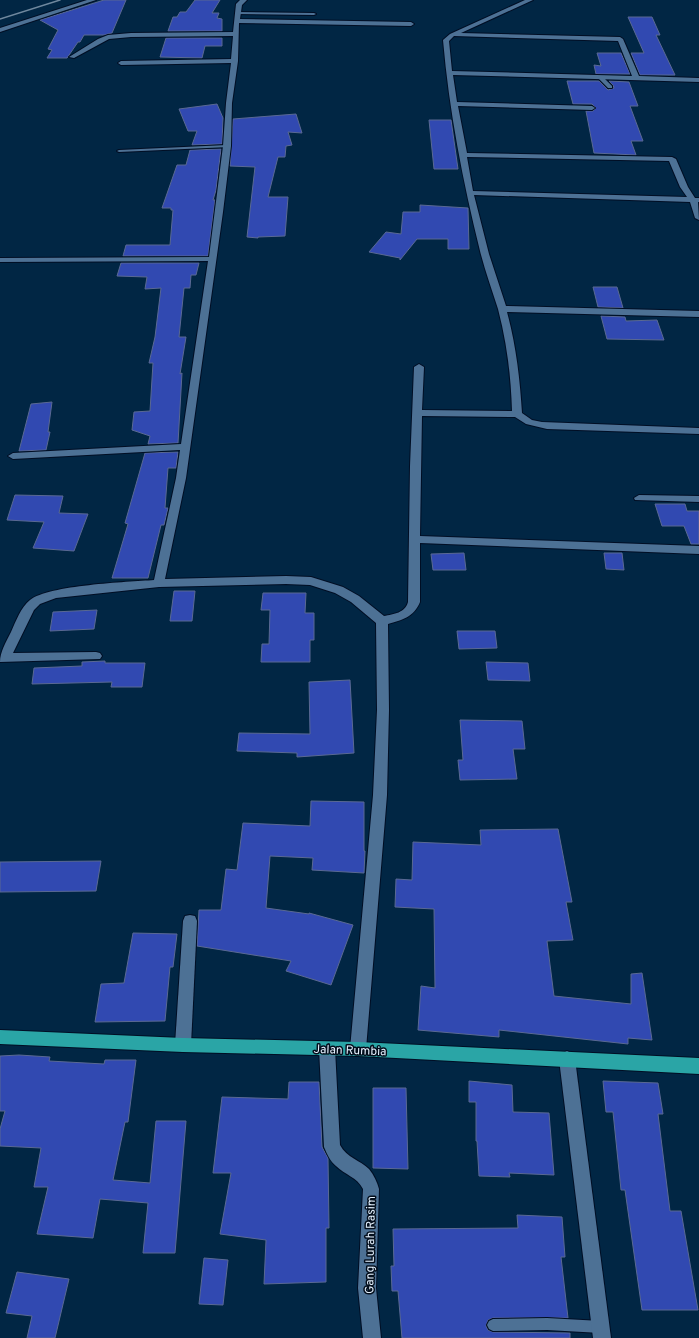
<svg xmlns="http://www.w3.org/2000/svg" width="699" height="1338" font-family="Overpass,sans-serif">
<style>
.building{fill:#3149b1;stroke:#5a6993}
.lines{fill:none;stroke-linecap:round;stroke-linejoin:round}
.service-casing{stroke:#000e24;stroke-width:2}
.minor-casing{stroke:#000e24;stroke-width:2}
.trunk-casing{stroke:#000e24;stroke-width:2}
.service{fill:#4d7195;fill-rule:evenodd}
.minor{fill:#4d7195;fill-rule:evenodd}
.trunk{fill:#2aa5a6;fill-rule:evenodd}
.rail{stroke:#6f889e;stroke-width:1.5}
.labels{text-anchor:middle;stroke-width:3;stroke-linejoin:round;paint-order:stroke}
.near-street-label{font-size:12px;fill:#e5f1fe;stroke:#030e1c}
</style>
<rect width="100%" height="100%" fill="#012644"/>
<!-- building -->
<g class="building">
<polygon points="104,0 126,0 112,33 104,35 84,35 80,42 78,42 67,58 47,58 52,50 48,49 58,30 40,20"/>
<polygon points="195,0 220,0 212,13 219,13 217,18 222,19 222,31 168,31 173,17 177,17 180,12 186,12"/>
<polygon points="628,17 652,17 660,35 656,35 675,75 640,75 631,53 644,53"/>
<polygon points="166,38 222,38 222,46 205,46 202,58 160,57"/>
<polygon points="597,53 621,53 630,74 596,74 594,65 601,66"/>
<polygon points="567,81 599,81 608,90 614,88 613,85 609,81 629,82 638,106 630,106 643,141 631,141 636,155 594,153 586,111 593,111 596,108 592,104 573,104"/>
<polygon points="217,104 223,118 222,144 192,145 197,131 188,131 179,109"/>
<polygon points="296,114 302,133 288,132 292,145 286,146 285,157 278,157 268,197 288,197 285,236 258,237 258,238 247,237 255,167 230,166 233,119"/>
<polygon points="429,120 451,120 458,169 434,169"/>
<polygon points="221,149 216,190 213,200 215,200 208,256 123,256 126,245 170,245 173,210 171,210 171,208 162,208 177,165 186,165 190,150"/>
<polygon points="420,205 468,208 469,249 448,249 448,239 417,239 400,260 400,258 369,252 386,232 401,234 403,212 420,212"/>
<polygon points="121,263 199,263 196,275 191,275 190,288 184,288 179,337 186,337 180,374 182,373 178,443 148,444 150,436 132,430 134,412 150,411 153,363 149,363 155,337 161,288 145,289 147,277 117,276"/>
<polygon points="593,287 617,287 623,308 598,307"/>
<polygon points="601,316 625,317 626,321 657,320 664,340 607,339"/>
<polygon points="52,402 48,432 50,432 46,450 19,451 31,404"/>
<polygon points="178,452 176,468 168,468 165,508 168,508 164,525 161,525 148,578 112,578 128,524 125,523 145,453"/>
<polygon points="15,495 63,496 59,513 88,514 74,551 33,548 44,522 7,520"/>
<polygon points="655,504 685,504 687,511 699,511 699,544 691,544 684,526 662,526"/>
<polygon points="464,553 466,570 433,570 431,554"/>
<polygon points="604,553 622,553 624,570 606,569"/>
<polygon points="174,591 195,591 192,621 170,621"/>
<polygon points="263,593 306,593 305,613 314,613 314,640 310,640 310,662 261,662 262,644 269,644 270,610 261,610"/>
<polygon points="97,610 94,629 50,631 53,612"/>
<polygon points="457,631 495,631 497,648 459,649"/>
<polygon points="105,661 105,663 145,663 142,687 111,687 112,682 32,684 34,668 82,666 82,662"/>
<polygon points="486,662 528,663 530,681 488,680"/>
<polygon points="350,680 354,753 297,757 297,753 237,751 239,733 310,734 309,682"/>
<polygon points="460,720 522,721 525,749 513,749 517,779 460,780 458,760 463,760"/>
<polygon points="311,801 364,802 364,851 365,851 364,873 312,870 313,858 270,856 266,908 309,914 309,913 353,925 331,985 286,971 291,961 197,946 199,910 221,910 226,869 237,870 243,823 310,826"/>
<polygon points="558,829 572,902 566,902 573,940 547,941 554,996 631,1004 631,974 642,973 652,1040 628,1038 628,1044 499,1030 499,1037 418,1030 421,986 435,988 434,909 395,907 396,879 412,880 413,842 481,845 480,830"/>
<polygon points="101,861 96,891 0,892 0,862"/>
<polygon points="133,933 177,934 173,967 170,967 165,1021 95,1022 101,984 124,983"/>
<polygon points="19,1055 50,1057 49,1061 104,1064 105,1060 136,1060 128,1122 125,1122 113,1180 150,1183 156,1121 186,1121 175,1253 143,1253 148,1203 100,1199 93,1238 37,1234 48,1187 34,1187 41,1148 0,1146 0,1129 5,1111 0,1111 0,1056"/>
<polygon points="469,1081 512,1085 513,1112 549,1113 554,1175 509,1173 510,1177 479,1176 477,1141 476,1141 476,1102 469,1102"/>
<polygon points="603,1081 658,1083 663,1114 658,1114 670,1211 681,1211 698,1310 642,1310 625,1190 621,1190 613,1112 606,1112"/>
<polygon points="289,1082 319,1082 322,1147 328,1158 329,1228 326,1228 326,1282 264,1284 266,1240 220,1234 231,1173 213,1173 222,1097 288,1099"/>
<polygon points="373,1088 406,1088 408,1169 373,1168"/>
<polygon points="517,1215 562,1217 565,1257 561,1257 568,1318 493,1318 488,1320 486,1326 488,1330 493,1332 570,1333 570,1338 402,1338 398,1291 392,1291 391,1266 394,1266 393,1229 518,1228"/>
<polygon points="204,1258 228,1260 223,1305 199,1304"/>
<polygon points="17,1272 69,1279 55,1338 27,1338 32,1316 6,1313"/>
</g>
<g class="lines">
<defs>
<g id="service">
<polygon points="237,12 314,13 316,14 314,15 236,14"/>
<polygon points="598,76 602,76 612,86 612,88 608,88 598,78"/>
<polygon points="227,145 229,145 229,147 119,152 117,151 119,150"/>
<polygon points="547,1318 601,1321 605,1323 607,1327 605,1331 601,1333 547,1330 493,1331 489,1329 487,1325 489,1321 493,1319"/>
</g>
<g id="minor">
<polygon points="87,0 96,0 0,32 0,28"/>
<path d="M 240,0 L 247,0 L 242,5 L 240,19 L 411,22 L 414,24 L 411,26 L 239,23 L 238,61 L 232,103 L 231,146 L 223,212 L 186,478 L 165,579 L 286,576 L 311,577 L 343,587 L 359,596 L 384,616 C 394,614 405,613 408,602 L 410,466 L 414,367 L 419,364 L 424,367 L 422,410 L 512,411 C 511,377 507,343 498,309 C 492,290 485,271 480,251 C 463,182 449,111 443,40 L 450,34 L 525,0 L 533,0 L 461,33 L 620,37 L 623,39 L 639,76 L 699,78 L 699,82 L 453,75 L 457,102 L 592,106 L 595,108 L 592,110 L 458,106 L 467,153 L 672,157 L 676,159 L 688,187 L 695,198 L 699,198 L 699,202 L 698,202 L 699,220 L 695,218 L 690,202 L 474,195 L 489,254 L 506,306 L 699,311 L 699,317 L 507,312 C 516,345 520,379 522,413 L 532,420 L 542,422 L 699,428 L 699,434 L 547,429 L 526,424 L 515,417 L 422,416 L 420,536 L 699,546 L 699,554 L 420,543 L 420,602 C 414,617 402,620 388,624 L 389,710 L 387,795 L 366,1049 L 363,1054 L 358,1056 L 353,1054 L 350,1049 L 373,795 L 377,710 L 376,623 L 351,602 L 335,593 L 310,585 L 286,584 L 159,587 L 56,598 L 40,604 L 34,610 L 13,653 L 96,652 L 100,653 L 102,656 L 100,659 L 0,662 C 0,652 6,642 11,632 C 16,621 21,607 30,600 C 49,585 127,582 154,580 L 176,478 L 180,450 L 13,459 L 8,456 L 13,453 L 181,444 L 208,261 L 0,262 L 0,258 L 209,257 L 223,146 L 226,103 L 231,63 L 121,65 L 118,63 L 121,61 L 231,59 L 233,36 L 131,37 L 109,39 L 74,58 L 69,57 L 98,39 L 108,35 L 131,33 L 233,32 L 236,4 ZM 454,36 L 618,41 L 632,76 L 452,71 L 449,41 ZM 467,157 L 669,161 L 680,187 L 687,197 L 473,191 Z"/>
<polygon points="639,495 699,496 699,502 635,500 634,498"/>
<polygon points="190,915 195,916 197,921 191,1045 188,1050 183,1052 178,1050 175,1045 183,921 185,916"/>
<path d="M 327,1042 L 332,1044 L 335,1049 L 340,1145 C 347,1158 360,1160 369,1169 C 374,1175 377,1182 379,1189 L 376,1288 L 381,1338 L 363,1338 L 358,1288 L 363,1189 C 357,1177 345,1175 336,1166 C 330,1161 327,1154 324,1147 L 319,1049 L 322,1044 Z"/>
<polygon points="567,1051 573,1054 575,1059 611,1338 593,1338 559,1059 561,1054"/>
</g>
<polygon id="trunk" points="0,1030 183,1038 358,1042 699,1058 699,1074 358,1056 183,1052 0,1044"/>
</defs>
<!-- service casing -->
<use href="#service" class="service-casing"/>
<!-- minor casing -->
<use href="#minor" class="minor-casing"/>
<!-- trunk casing -->
<use href="#trunk" class="trunk-casing"/>
<!-- service -->
<use href="#service" class="service"/>
<!-- minor -->
<use href="#minor" class="minor"/>
<!-- trunk -->
<use href="#trunk" class="trunk"/>
<!-- rail -->
<polyline class="rail" points="0,19 60,0"/>
</g>
<g class="labels">
<!-- near-street labels -->
<g class="near-street-label">
<text transform="translate(350 1050) rotate(2)" y="4">Jalan Rumbia</text>
<text transform="translate(370 1245) rotate(-89)" y="4">Gang Lurah Rasim</text>
</g>
</g>
</svg>
